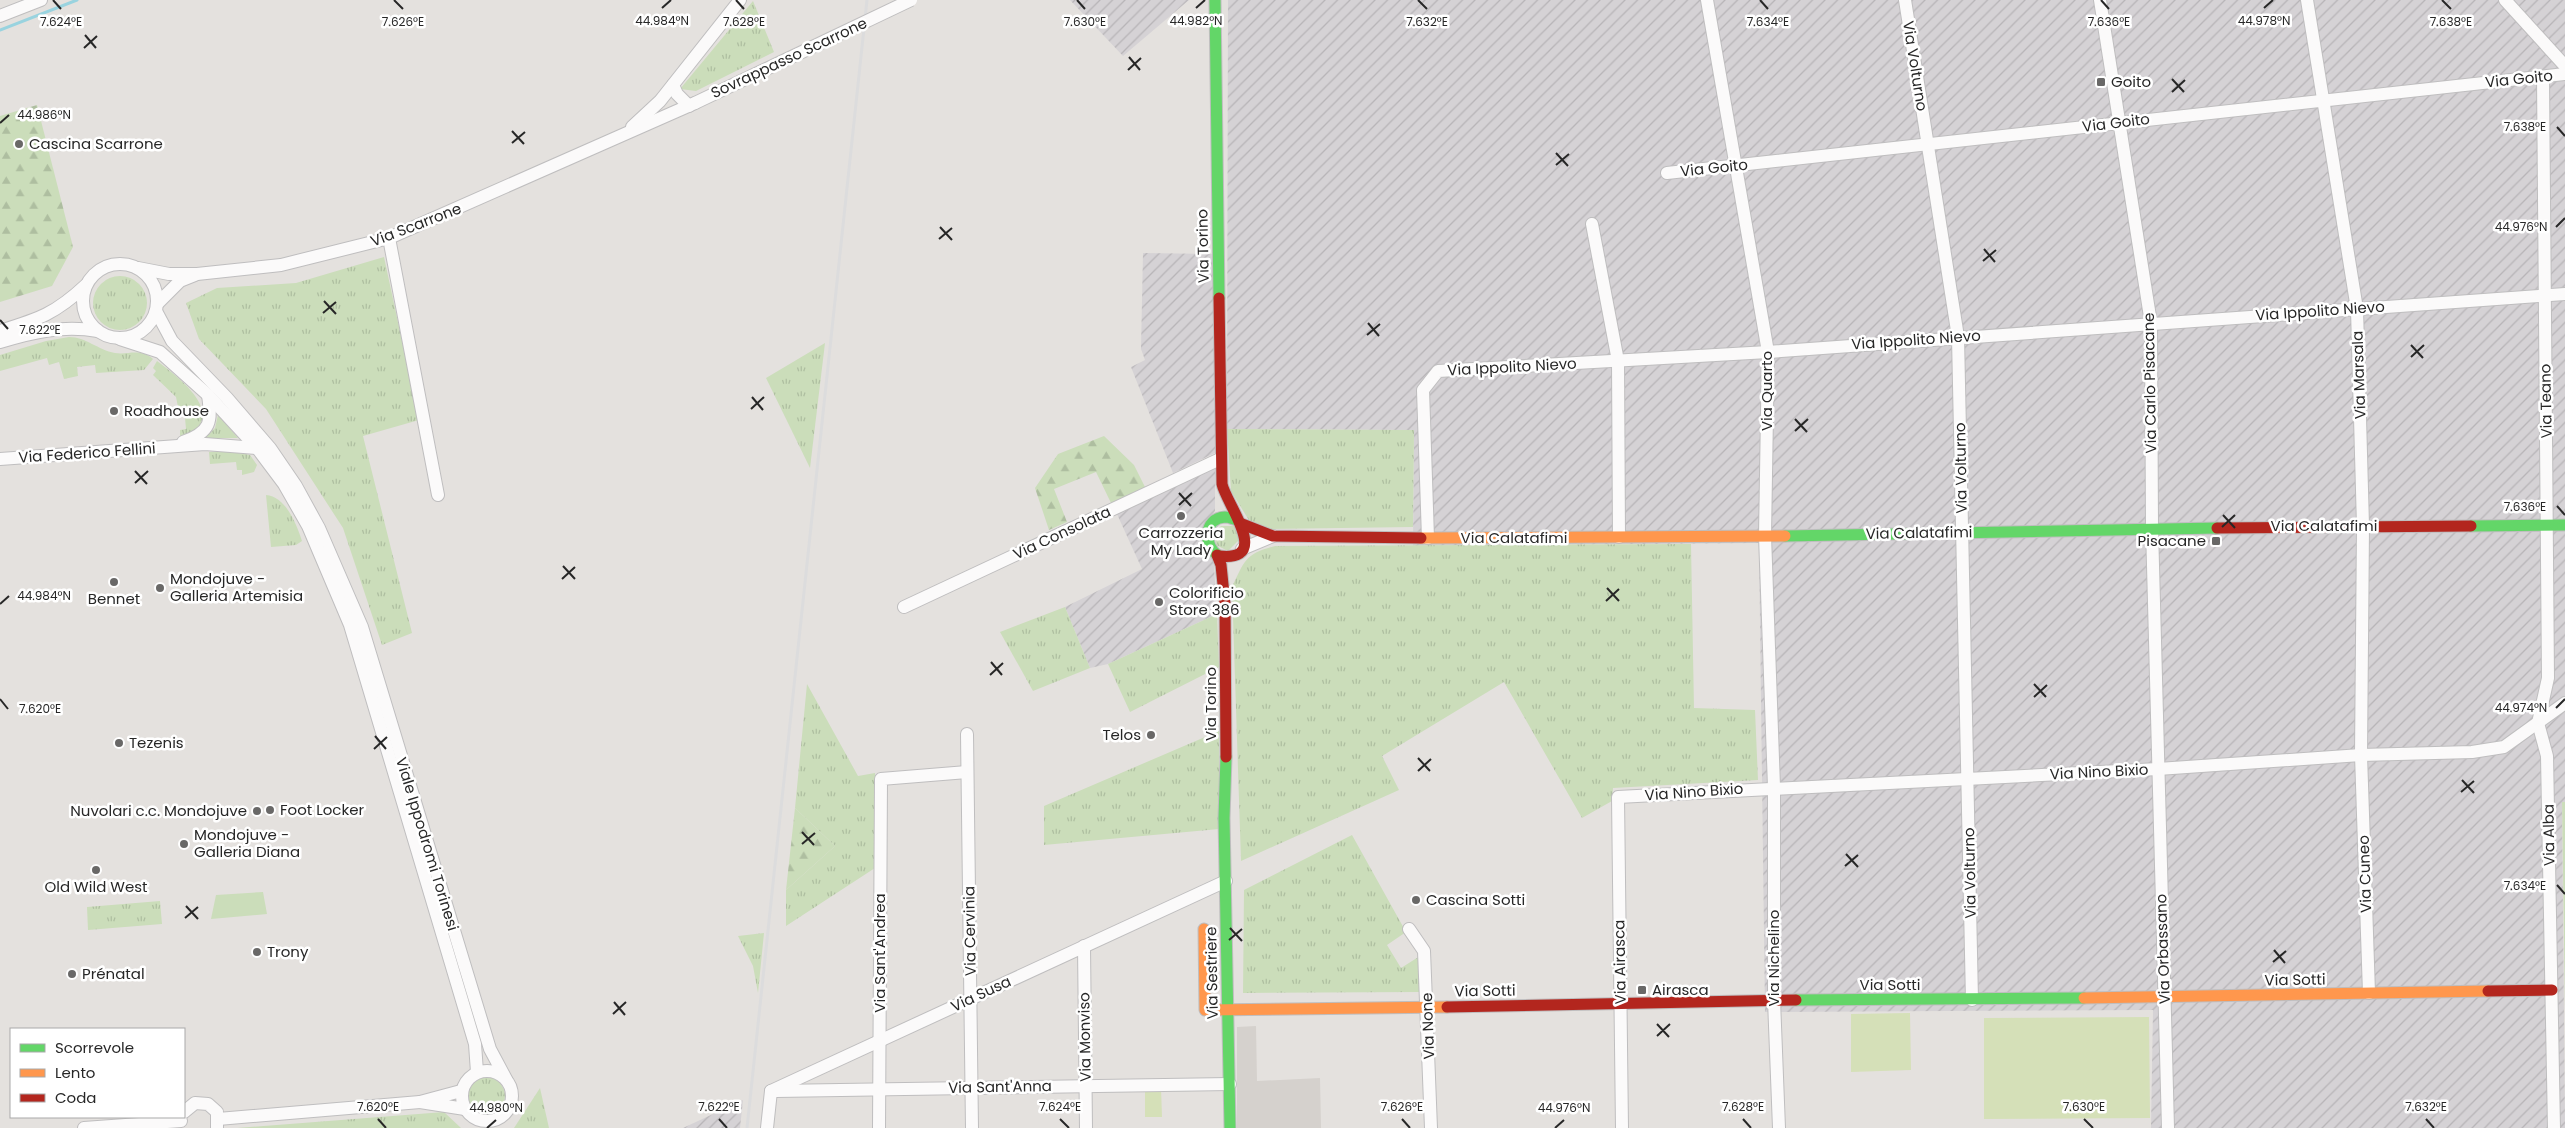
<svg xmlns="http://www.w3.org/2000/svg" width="2565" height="1128" font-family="Poppins,sans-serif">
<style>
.industrial{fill:url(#industrial-furrows)}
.grass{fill:url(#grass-tufts)}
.forest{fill:url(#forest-firs)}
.park{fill:#cbddba}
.pitch{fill:#d5e0b8}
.plaza{fill:#d5d1cd}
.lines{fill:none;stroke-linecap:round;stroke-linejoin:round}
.stream{stroke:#99d3df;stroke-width:3}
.street-casing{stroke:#bfbebf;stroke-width:14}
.fast-casing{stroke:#bfbebf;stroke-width:13}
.slow-casing{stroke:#bfbebf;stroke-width:13}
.jam-casing{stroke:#bfbebf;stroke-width:13}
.street{stroke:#fbfafa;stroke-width:12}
.fast{stroke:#63d668;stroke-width:11}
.slow{stroke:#ff974d;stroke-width:11}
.jam{stroke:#b3261e;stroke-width:11}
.rail{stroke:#dcdcdd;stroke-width:3}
.street-bridge-casing{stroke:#bfbebf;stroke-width:14;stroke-linecap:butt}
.street-bridge{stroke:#fbfafa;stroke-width:12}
.ticks{fill:none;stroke:#272727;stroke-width:2}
.poi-dot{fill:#696867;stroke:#fff;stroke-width:2}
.labels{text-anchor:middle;stroke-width:5;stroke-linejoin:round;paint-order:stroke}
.street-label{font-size:15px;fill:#272727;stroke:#fff}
.poi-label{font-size:15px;fill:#272727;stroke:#fff;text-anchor:start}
.ticks-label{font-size:12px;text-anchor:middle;fill:#272727;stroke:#fff;stroke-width:5;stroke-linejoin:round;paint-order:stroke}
</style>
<defs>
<pattern id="industrial-furrows" width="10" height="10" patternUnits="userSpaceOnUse" patternTransform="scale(1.25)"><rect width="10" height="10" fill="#d5d2d5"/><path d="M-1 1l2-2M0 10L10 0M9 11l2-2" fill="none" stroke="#b7b4b7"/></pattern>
<pattern id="grass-tufts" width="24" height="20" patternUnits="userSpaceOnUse" patternTransform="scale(1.25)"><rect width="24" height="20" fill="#cbddba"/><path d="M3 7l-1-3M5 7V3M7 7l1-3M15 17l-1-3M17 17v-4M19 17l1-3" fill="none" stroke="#aebea0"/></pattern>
<pattern id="forest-firs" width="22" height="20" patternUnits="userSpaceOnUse" patternTransform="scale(1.25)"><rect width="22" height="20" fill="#cbddba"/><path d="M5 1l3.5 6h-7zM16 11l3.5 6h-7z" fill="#aebea0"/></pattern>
</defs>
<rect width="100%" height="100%" fill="#e4e1de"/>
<!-- industrial -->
<g class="industrial">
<polygon points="1070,0 1189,0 1123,56"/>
<polygon points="1228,0 2565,0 2565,802 2562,803 2565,1128 2151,1128 2153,1010 1765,1012 1759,543 1413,546 1414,430 1227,429"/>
<polygon points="1143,253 1214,254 1215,453 1173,473 1131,367 1145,360 1141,349"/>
<polygon points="1215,464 1215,511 1204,526 1214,566 1217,614 1108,664 1090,668 1065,607 1142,569 1116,512"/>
<polygon points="743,1100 740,1128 683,1128"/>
</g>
<!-- grass -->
<g class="grass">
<polygon points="753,1 774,52 696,91 680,89"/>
<polygon points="384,257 419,420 363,436 412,633 382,645 343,528 266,409 199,339 186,303 217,288 296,283"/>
<circle cx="120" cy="303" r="27"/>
<path d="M 69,337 C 86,337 98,350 115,353 C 129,355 140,348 153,359 L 144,370 L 96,373 L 95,365 L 77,367 L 78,376 L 64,379 L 59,362 L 49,365 L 47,358 L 0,371 L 0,355 L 46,341 Z"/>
<polygon points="825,343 810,468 766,378"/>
<path d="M 157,361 C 174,374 213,402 200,425 C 196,431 187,435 180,436 L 180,430 L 186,429 L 184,407 L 178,407 L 176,397 L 153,375 L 156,371 L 153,368 Z"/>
<polygon points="218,415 238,438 205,438 215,428"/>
<polygon points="1227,429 1414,430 1413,527 1266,529 1250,522 1231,491"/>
<polygon points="227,451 250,455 257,465 254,472 242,475 242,470 237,470 236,462 210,464 209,452"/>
<path d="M 266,495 C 286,497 296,523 302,541 L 296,545 L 271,547 Z"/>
<polygon points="1221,526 1234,526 1241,538 1228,551 1216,545 1215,532"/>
<path d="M 1691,544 L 1694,708 L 1755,710 L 1758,780 L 1613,788 L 1612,801 L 1582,818 L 1504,682 L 1382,756 L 1399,790 L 1241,861 L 1232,587 C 1245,560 1245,554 1275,546 Z"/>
<polygon points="1065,607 1090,668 1033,691 1000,632"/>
<polygon points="1217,614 1219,667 1130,712 1108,664"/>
<polygon points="807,684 858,776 875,773 875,868 786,926 786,890 835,846 795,808"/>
<polygon points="1219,731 1219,829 1044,845 1044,806"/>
<polygon points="2562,802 2565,802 2565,1008"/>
<polygon points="1352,835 1406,932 1387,945 1401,968 1420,956 1421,992 1243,993 1244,890"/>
<polygon points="160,901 162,924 88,930 87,907"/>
<polygon points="764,933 758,993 753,966 738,936"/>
<circle cx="486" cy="1096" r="19"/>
<polygon points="540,1088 549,1128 514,1128"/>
<polygon points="444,1112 461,1128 237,1128"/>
</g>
<!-- forest -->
<g class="forest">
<polygon points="37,105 73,247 52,286 0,302 0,116"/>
<polygon points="1104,436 1134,465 1145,487 1111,503 1096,472 1054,489 1067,522 1049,530 1035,488 1058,454"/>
<polygon points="795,808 835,846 786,890"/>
</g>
<!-- park -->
<polygon class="park" points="263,892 267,914 211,919 216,895"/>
<!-- pitch -->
<g class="pitch">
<polygon points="1910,1013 1911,1070 1851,1072 1851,1014"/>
<polygon points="2149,1017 2150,1118 1984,1119 1984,1018"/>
<polygon points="1161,1088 1162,1117 1145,1117 1145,1089"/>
</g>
<!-- plaza -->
<polygon class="plaza" points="1256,1026 1257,1081 1320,1078 1321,1128 1237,1128 1237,1027"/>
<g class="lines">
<!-- stream -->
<polyline class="stream" points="0,30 77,0"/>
<defs>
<g id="street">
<polyline points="1707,0 1768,352 1765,536 1774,787 1774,1000 1779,1128"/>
<polyline points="1905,0 1958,337 1972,1000"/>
<polyline points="2100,0 2151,323 2152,528 2168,1128"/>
<polyline points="2307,0 2357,309 2363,526 2361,755 2369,993"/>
<polyline points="2505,0 2565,66"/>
<polyline points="0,16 41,0"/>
<polyline points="2543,77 2548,678 2538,723 2547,756 2554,1128"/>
<polyline points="673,85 677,94 689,106"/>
<polyline points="632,127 660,101 740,0"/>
<polyline points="1667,173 2565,74"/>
<polyline points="1592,224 1618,361 1619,537"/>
<polyline points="389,238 438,495"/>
<circle cx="120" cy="301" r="37"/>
<polyline points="138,268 169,274 197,274 281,265 389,238 695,103"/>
<polyline points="158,303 180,281 195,275"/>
<polyline points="156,311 172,341 227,398 270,448 296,486 319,528 362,627 490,1049 506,1079"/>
<path d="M 0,331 C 39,319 55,314 86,285"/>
<polyline points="120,339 160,352 208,395 257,448 284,484 308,526 350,625 475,1044 477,1072"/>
<path d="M 0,342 C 33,332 63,325 98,331"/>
<path d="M 183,442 C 211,432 212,422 208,395"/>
<polyline points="0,459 205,444 257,448"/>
<polyline points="1428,538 1423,390 1438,371 1768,352 2565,294"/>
<polyline points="1242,549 1273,536"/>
<polyline points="904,607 1220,459"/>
<polyline points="967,734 972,1128"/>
<polyline points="1409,929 1424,951 1431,1128"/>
<polyline points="1084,946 1086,1128"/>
<circle cx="487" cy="1096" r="25"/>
<polyline points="461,1091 420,1102 465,1109"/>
<polyline points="771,1091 1226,881"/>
<polyline points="776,1091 1230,1084"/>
<polyline points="184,1112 195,1103 208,1104 217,1112 217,1128"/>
<polyline points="218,1119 420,1102"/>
<polyline points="84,1128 181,1121"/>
<polyline points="767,1128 771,1091"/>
<polyline points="879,1128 881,779 967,772"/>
<polyline points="1622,1128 1618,797 2158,769 2361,755 2472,752 2504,747 2565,703"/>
</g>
<g id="fast">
<polyline points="1215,0 1219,298"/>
<polyline points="2471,526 2565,525"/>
<polyline points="1785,536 2217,528"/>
<path d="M 1219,556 C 1203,547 1203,518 1225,517 C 1229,517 1233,519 1237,520"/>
<polyline points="1226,757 1224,818 1230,1128"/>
<polyline points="1796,1000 2084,998"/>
</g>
<g id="slow">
<polyline points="1421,538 1785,536"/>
<polyline points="1204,929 1205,1010 1447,1007"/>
<polyline points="2084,998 2488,991"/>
</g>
<g id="jam">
<path d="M 1219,298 L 1222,484 C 1226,504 1273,562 1219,556"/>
<polyline points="1242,524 1273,536 1421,538"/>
<polyline points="2217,528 2471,526"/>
<polyline points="1217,555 1221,565 1225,604 1226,757"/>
<polyline points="2488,991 2552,990"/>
<polyline points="1447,1007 1796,1000"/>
</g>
</defs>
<!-- street casing -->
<use href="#street" class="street-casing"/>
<!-- fast casing -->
<use href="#fast" class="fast-casing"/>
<!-- slow casing -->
<use href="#slow" class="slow-casing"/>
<!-- jam casing -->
<use href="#jam" class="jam-casing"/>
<!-- street -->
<use href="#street" class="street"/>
<!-- fast -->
<use href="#fast" class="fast"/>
<!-- slow -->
<use href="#slow" class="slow"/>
<!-- jam -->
<use href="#jam" class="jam"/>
<!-- rail -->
<polyline class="rail" points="747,1128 867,0"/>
<defs>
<polyline id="street-bridge" points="695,103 911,0"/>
</defs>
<!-- street-bridge casing -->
<use href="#street-bridge" class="street-bridge-casing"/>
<!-- street-bridge -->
<use href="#street-bridge" class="street-bridge"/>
</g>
<!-- ticks -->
<path class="ticks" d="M 53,0 L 61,9M 394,0 L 403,9M 736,0 L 744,9M 1077,0 L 1085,9M 1418,0 L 1427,9M 1760,0 L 1768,9M 2101,0 L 2109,9M 2442,0 L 2451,9M 662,8 L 671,0M 1196,8 L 1205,0M 2264,8 L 2273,0M 85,35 L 96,48M 84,48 L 97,36M 1129,57 L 1140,70M 1128,70 L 1141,58M 2172,79 L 2184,92M 2172,92 L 2185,80M 0,123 L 9,115M 2557,127 L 2565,136M 512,131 L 524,144M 512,143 L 525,132M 1556,153 L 1568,166M 1556,165 L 1569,154M 940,227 L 952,240M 2556,227 L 2565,218M 939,239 L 952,228M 1984,249 L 1995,262M 1983,261 L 1996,250M 324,301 L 336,314M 323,313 L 336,302M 0,320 L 8,329M 1368,323 L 1379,336M 1367,335 L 1380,324M 2411,345 L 2423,358M 2411,357 L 2424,345M 752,397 L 763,410M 751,409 L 764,397M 1795,419 L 1807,432M 1795,431 L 1808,419M 135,471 L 147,484M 135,483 L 148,471M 1179,493 L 1191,506M 1179,505 L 1192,493M 2557,506 L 2565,515M 2223,515 L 2235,528M 2222,527 L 2235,515M 563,566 L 575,579M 562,579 L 575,567M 1607,588 L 1619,601M 1606,601 L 1619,589M 0,604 L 9,596M 991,662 L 1002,675M 990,675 L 1003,663M 2034,684 L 2046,697M 2034,697 L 2047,685M 0,699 L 8,709M 2556,708 L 2565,699M 375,736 L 386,749M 374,749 L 387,737M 1418,758 L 1430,771M 1418,771 L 1431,759M 2462,780 L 2474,793M 2461,792 L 2474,781M 802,832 L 814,845M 802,844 L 815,833M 1846,854 L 1858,867M 1845,866 L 1858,855M 2557,885 L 2565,894M 186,906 L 198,919M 185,918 L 198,907M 1230,928 L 1242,941M 1229,940 L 1242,929M 2274,950 L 2285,963M 2273,962 L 2286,951M 614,1002 L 625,1015M 613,1014 L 626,1002M 1657,1024 L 1669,1037M 1657,1036 L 1670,1024M 378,1119 L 386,1128M 719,1119 L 727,1128M 1060,1119 L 1069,1128M 1402,1119 L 1410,1128M 1743,1119 L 1751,1128M 2084,1119 L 2093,1128M 2426,1119 L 2434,1128M 487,1128 L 496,1120M 1555,1128 L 1564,1120"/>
<!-- markers -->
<g class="poi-dot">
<rect x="2096" y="77" width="10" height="10" rx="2.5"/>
<circle cx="19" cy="144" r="5"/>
<circle cx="114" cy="411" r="5"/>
<circle cx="1181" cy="516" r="5"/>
<rect x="2211" y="536" width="10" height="10" rx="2.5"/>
<circle cx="114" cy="582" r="5"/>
<circle cx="160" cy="588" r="5"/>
<circle cx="1159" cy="602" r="5"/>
<circle cx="1151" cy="735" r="5"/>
<circle cx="119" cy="743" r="5"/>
<circle cx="270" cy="810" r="5"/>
<circle cx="257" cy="811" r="5"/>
<circle cx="184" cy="844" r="5"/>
<circle cx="96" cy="870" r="5"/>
<circle cx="1416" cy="900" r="5"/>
<circle cx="257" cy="952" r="5"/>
<circle cx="72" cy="974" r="5"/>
<rect x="1637" y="985" width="10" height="10" rx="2.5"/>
</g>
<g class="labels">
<!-- street labels -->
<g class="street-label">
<text transform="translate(789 58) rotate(-25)" y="5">Sovrappasso Scarrone</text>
<text transform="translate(1915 66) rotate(81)" y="5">Via Volturno</text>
<text transform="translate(2519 79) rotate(-6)" y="5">Via Goito</text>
<text transform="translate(2116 123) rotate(-7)" y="5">Via Goito</text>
<text transform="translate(1714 168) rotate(-6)" y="5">Via Goito</text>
<text transform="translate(416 225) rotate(-21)" y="5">Via Scarrone</text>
<text transform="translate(1203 246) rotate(-91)" y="5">Via Torino</text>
<text transform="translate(2320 311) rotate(-4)" y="5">Via Ippolito Nievo</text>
<text transform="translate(1916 340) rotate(-4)" y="5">Via Ippolito Nievo</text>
<text transform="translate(1512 367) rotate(-3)" y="5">Via Ippolito Nievo</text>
<text transform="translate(2359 375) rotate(-92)" y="5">Via Marsala</text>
<text transform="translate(2150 383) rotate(-91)" y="5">Via Carlo Pisacane</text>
<text transform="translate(1767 391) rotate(-90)" y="5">Via Quarto</text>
<text transform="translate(2546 401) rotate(-91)" y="5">Via Teano</text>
<text transform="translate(87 453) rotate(-4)" y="5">Via Federico Fellini</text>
<text transform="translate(1961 468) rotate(-91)" y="5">Via Volturno</text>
<text x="2324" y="531">Via Calatafimi</text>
<text transform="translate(1062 533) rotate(-25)" y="5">Via Consolata</text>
<text transform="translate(1919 533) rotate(-1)" y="5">Via Calatafimi</text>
<text x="1514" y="543">Via Calatafimi</text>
<text transform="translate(1211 704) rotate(-90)" y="5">Via Torino</text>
<text transform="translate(2099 772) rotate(-3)" y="5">Via Nino Bixio</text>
<text transform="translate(1694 792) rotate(-4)" y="5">Via Nino Bixio</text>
<text transform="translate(2549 835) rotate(-91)" y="5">Via Alba</text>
<text transform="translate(427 844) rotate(73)" y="5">Viale Ippodromi Torinesi</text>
<text transform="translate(1970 873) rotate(-91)" y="5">Via Volturno</text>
<text transform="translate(2365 874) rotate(-92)" y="5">Via Cuneo</text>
<text transform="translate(970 931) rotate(-91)" y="5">Via Cervinia</text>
<text transform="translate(2163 949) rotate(-92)" y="5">Via Orbassano</text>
<text transform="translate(880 953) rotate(-90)" y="5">Via Sant'Andrea</text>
<text transform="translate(1774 958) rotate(-90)" y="5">Via Nichelino</text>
<text transform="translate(1620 962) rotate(-91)" y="5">Via Airasca</text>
<text transform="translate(1212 973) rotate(-91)" y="5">Via Sestriere</text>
<text transform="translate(2295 980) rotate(-1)" y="5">Via Sotti</text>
<text x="1890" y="990">Via Sotti</text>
<text transform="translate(1485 991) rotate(-1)" y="5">Via Sotti</text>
<text transform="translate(981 994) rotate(-25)" y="5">Via Susa</text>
<text transform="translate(1428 1026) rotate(-92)" y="5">Via None</text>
<text transform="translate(1085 1037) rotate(-91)" y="5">Via Monviso</text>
<text transform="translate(1000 1087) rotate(-1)" y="5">Via Sant'Anna</text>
</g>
<!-- poi labels -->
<g class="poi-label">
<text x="2111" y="87">Goito</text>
<text x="29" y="149">Cascina Scarrone</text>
<text x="124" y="416">Roadhouse</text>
<text x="1181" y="538" text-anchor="middle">Carrozzeria<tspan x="1181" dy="17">My Lady</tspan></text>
<text x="2206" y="546" text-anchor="end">Pisacane</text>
<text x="170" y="584">Mondojuve -<tspan x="170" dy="17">Galleria Artemisia</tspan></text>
<text x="1169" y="598">Colorificio<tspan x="1169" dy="17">Store 386</tspan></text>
<text x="114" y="604" text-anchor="middle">Bennet</text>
<text x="1141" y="740" text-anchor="end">Telos</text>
<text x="129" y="748">Tezenis</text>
<text x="280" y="815">Foot Locker</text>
<text x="247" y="816" text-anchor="end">Nuvolari c.c. Mondojuve</text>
<text x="194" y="840">Mondojuve -<tspan x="194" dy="17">Galleria Diana</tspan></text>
<text x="96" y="892" text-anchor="middle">Old Wild West</text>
<text x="1426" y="905">Cascina Sotti</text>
<text x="267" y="957">Trony</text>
<text x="82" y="979">Prénatal</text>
<text x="1652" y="995">Airasca</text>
</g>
</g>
<g class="ticks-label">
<text x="662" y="25">44.984°N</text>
<text x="1196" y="25">44.982°N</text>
<text x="2264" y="25">44.978°N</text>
<text x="1427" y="26">7.632°E</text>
<text x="2109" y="26">7.636°E</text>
<text x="61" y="26">7.624°E</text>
<text x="403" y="26">7.626°E</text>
<text x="744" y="26">7.628°E</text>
<text x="1085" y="26">7.630°E</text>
<text x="1768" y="26">7.634°E</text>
<text x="2451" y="26">7.638°E</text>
<text x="44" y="119">44.986°N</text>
<text x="2525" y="131">7.638°E</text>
<text x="2521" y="231">44.976°N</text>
<text x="40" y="334">7.622°E</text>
<text x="2525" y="511">7.636°E</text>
<text x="44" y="600">44.984°N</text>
<text x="2521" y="712">44.974°N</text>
<text x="40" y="713">7.620°E</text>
<text x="2525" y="890">7.634°E</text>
<text x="378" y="1111">7.620°E</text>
<text x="719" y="1111">7.622°E</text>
<text x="1060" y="1111">7.624°E</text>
<text x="1402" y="1111">7.626°E</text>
<text x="1743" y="1111">7.628°E</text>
<text x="2084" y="1111">7.630°E</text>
<text x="2426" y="1111">7.632°E</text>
<text x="496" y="1112">44.980°N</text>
<text x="1564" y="1112">44.976°N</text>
</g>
<!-- legend -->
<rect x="10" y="1028" width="175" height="90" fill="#ffffff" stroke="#a9a9a9"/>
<rect x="20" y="1044" width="25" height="8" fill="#63d668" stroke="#a9a9a9"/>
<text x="55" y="1053" font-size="15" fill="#272727">Scorrevole</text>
<rect x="20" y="1069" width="25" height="8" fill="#ff974d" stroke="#a9a9a9"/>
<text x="55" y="1078" font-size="15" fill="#272727">Lento</text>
<rect x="20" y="1094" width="25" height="8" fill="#b3261e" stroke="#a9a9a9"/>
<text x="55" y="1103" font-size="15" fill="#272727">Coda</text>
</svg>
